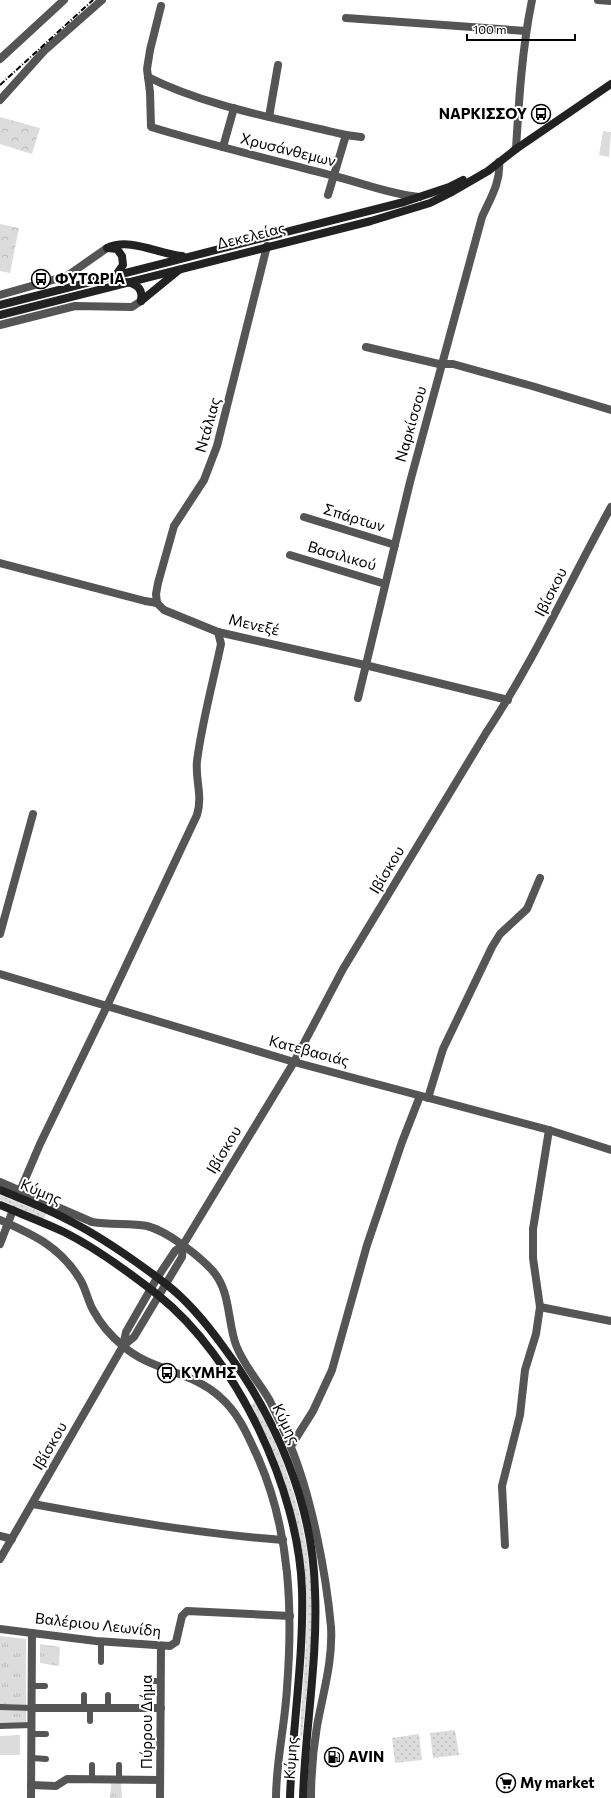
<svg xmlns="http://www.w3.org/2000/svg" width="611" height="1798" font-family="Commissioner,sans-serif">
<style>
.grass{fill:url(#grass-dots)}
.forest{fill:url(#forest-crowns)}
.park{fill:url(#park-tufts)}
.pitch{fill:#dcdcdc}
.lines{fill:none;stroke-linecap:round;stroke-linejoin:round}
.pedestrian{stroke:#555;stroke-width:6}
.minor{stroke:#555;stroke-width:8}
.tertiary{stroke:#555;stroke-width:8}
.secondary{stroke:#222;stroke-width:8}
.rail{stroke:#000;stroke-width:2;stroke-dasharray:6 2 1 2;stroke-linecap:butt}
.labels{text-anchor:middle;stroke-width:4;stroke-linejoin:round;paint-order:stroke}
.poi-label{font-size:15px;font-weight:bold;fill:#000;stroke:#fff;text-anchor:start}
.street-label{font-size:15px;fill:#000;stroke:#fff}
</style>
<defs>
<pattern id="grass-dots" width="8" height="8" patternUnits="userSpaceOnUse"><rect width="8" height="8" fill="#dcdcdc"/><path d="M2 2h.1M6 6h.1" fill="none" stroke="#bbb" stroke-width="1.8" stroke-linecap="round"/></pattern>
<pattern id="forest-crowns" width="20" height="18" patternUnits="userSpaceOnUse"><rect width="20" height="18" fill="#dcdcdc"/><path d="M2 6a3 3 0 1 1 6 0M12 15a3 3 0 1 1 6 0" fill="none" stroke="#bbb"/></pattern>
<pattern id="park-tufts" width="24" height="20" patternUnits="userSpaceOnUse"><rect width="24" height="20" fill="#dcdcdc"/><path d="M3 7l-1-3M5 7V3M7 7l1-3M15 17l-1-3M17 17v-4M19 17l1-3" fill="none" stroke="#bbb"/></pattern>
</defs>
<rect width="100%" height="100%" fill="#fff"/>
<!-- grass -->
<g class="grass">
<polygon points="0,1195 46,1214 44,1219 0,1200"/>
<path d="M 255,1402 C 286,1459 307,1522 311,1588 C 314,1637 307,1687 302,1737 L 300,1736 C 302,1686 309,1636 306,1587 C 302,1522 281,1461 251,1405 Z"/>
<polygon points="455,1730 459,1755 433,1758 430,1733"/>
<polygon points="419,1734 422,1760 395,1763 392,1738"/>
</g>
<!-- forest -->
<g class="forest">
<polygon points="0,117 40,128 32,154 0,144"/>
<polygon points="0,224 19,228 10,273 0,271"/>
</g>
<!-- park -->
<g class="park">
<polygon points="0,1636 26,1639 26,1728 0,1728"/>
<polygon points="40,1644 60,1647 59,1666 40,1663"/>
<polygon points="111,1783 121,1783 122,1798 110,1798"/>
</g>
<!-- pitch -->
<g class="pitch">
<polygon points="603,131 611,132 609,157 599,155"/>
<polygon points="20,1735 20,1755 0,1755 0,1736"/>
</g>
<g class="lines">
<!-- pedestrian -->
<g class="pedestrian">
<polyline points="101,1641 101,1662"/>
<polyline points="152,1681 161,1681"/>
<polyline points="31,1686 45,1686"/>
<polyline points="84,1695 84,1708"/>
<polyline points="108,1695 108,1708"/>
<polyline points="0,1707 32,1708"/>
<polyline points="90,1708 90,1721"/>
<polyline points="0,1726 32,1725"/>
<polyline points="32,1734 46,1734"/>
<polyline points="32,1758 46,1759"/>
<polyline points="92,1780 92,1765"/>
<polyline points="119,1780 119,1765"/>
</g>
<!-- minor -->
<g class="minor">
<polyline points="598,0 611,1"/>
<path d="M 161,6 L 150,50 L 147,69 L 150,92 L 151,127 C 210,145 270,159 330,175 C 360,182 388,194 419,197"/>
<polyline points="346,18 526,31"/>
<polyline points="0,59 64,0"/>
<path d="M 148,77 C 207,107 281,119 346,135 L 361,137"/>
<polyline points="0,100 44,51 102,0"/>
<polyline points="269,117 278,65"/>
<polyline points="223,147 234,108"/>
<path d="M 516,149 C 519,99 522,49 532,0"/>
<polyline points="328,195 346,135"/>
<polyline points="0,295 67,276 107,248"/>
<polyline points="0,325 75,306 132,307 141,301"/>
<polyline points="366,347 439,364 453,364 532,386 611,410"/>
<polyline points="304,517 395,545"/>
<polyline points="290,555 385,584"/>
<polyline points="0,563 145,601 157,603 164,610 218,632 365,665 508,700"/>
<polyline points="157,603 156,594 158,583 174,526 204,480 217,446 267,246"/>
<path d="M 358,698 L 410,482 L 482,217 C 490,199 501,182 499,162"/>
<polyline points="0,934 33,814"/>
<polyline points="0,974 294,1062 549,1130 611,1150"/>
<polyline points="428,1098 443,1049 492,947 500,934 527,909 540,878"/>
<path d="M 20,1191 L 40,1144 L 107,1006 L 197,815 C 203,795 195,780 197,761 C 202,722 213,682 221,644 L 218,632"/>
<polyline points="0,1244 13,1210"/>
<polyline points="540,1307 611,1321"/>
<polyline points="291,1446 313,1411 332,1370 367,1245 402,1142 420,1096"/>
<path d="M 33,1504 C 114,1519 201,1534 283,1540"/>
<polyline points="0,1536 12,1539"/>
<polyline points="505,1545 502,1486 520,1415 525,1370 536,1334 540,1307 533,1258 533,1229 549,1130"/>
<polyline points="0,1629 96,1641 170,1646 176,1642 182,1616 187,1611 290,1616"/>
<polyline points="32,1708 161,1708"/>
<polyline points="31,1785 56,1786 67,1779 160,1780"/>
<polyline points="31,1798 32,1633"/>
<polyline points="160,1798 161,1646"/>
</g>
<!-- tertiary -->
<g class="tertiary">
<path d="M 0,1182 L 92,1222 C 111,1225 130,1223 147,1226 C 167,1231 198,1255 212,1270 C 231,1291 227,1320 236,1345 C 244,1366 259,1382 270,1401 C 277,1415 284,1430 290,1445 C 311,1495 326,1572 331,1627 C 333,1661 323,1693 317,1726 C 313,1750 311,1774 311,1798"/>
<path d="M 0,1220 C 34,1235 61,1247 81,1281 C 86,1290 88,1301 93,1310 C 100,1323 112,1337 123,1346 C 151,1371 192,1371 220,1397 C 239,1413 249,1438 259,1460 C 290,1532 293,1610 287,1688 C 285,1725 276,1761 276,1798"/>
<polyline points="123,1346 134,1337 182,1257 183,1245"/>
<path d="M 0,1559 L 123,1346 L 126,1332 L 157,1278 L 175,1251 L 183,1245 L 294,1062 L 343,969 L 486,733 C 534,661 569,583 611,507"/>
</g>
<!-- secondary -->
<g class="secondary">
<path d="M 107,248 C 130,237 158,254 182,256"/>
<polyline points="108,248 117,249 122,256 123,265 116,275"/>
<path d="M 127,282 C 138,285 143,289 141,301"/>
<polyline points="141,301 179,270"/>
<polyline points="0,305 404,202 449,187 463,180"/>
<polyline points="0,315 371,221 430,203 450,193 488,171 516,149 611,84"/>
<path d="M 0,1190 C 24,1200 49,1209 72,1222 C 105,1239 137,1262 166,1284 C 188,1301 206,1323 222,1345 C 275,1415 313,1503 315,1591 C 318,1660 305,1729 303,1798"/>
<path d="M 0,1205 C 21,1214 43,1222 64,1232 C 96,1248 130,1273 158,1295 C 237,1358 299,1490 302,1590 C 304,1659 292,1729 290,1798"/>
</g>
<!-- rail -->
<polyline class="rail" points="0,85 93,0"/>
</g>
<!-- icons -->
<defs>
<symbol id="bus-ring" viewBox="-11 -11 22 22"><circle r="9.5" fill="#fff" stroke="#000" stroke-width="1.5"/><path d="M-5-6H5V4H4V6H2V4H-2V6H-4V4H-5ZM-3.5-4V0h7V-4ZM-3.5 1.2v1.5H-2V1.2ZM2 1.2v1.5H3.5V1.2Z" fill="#000"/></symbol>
<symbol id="fuel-ring" viewBox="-11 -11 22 22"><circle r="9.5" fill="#fff" stroke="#000" stroke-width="1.5"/><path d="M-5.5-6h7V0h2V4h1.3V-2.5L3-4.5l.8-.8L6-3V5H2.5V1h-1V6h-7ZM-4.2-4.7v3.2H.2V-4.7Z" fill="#000"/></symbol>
<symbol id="supermarket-ring" viewBox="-11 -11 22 22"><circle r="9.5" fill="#fff" stroke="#000" stroke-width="1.5"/><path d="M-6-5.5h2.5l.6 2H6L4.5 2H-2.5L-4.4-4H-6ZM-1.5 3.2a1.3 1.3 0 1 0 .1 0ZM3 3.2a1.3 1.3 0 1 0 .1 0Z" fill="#000"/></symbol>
</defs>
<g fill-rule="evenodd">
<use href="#bus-ring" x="530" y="103" width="22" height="22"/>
<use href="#bus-ring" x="30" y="268" width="22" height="22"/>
<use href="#bus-ring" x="156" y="1362" width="22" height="22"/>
<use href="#fuel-ring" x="323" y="1746" width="22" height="22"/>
<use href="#supermarket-ring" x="495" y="1772" width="22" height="22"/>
</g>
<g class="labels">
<!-- poi labels -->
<g class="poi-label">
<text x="527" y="119" text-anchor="end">ΝΑΡΚΙΣΣΟΥ</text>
<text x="55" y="284">ΦΥΤΩΡΙΑ</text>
<text x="181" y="1378">ΚΥΜΗΣ</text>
<text x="348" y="1762">AVIN</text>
<text x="520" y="1788">My market</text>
</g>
<!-- street labels -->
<g class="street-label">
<text transform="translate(288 150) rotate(14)" y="5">Χρυσάνθεμων</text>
<text transform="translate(251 236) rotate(-14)" y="5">Δεκελείας</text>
<text transform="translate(411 424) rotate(-74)" y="5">Ναρκίσσου</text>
<text transform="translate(208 425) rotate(-74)" y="5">Ντάλιας</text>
<text transform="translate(354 518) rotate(17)" y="5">Σπάρτων</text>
<text transform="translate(342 556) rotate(16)" y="5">Βασιλικού</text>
<text transform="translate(551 592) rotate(-63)" y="5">Ιβίσκου</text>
<text transform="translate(254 625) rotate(13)" y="5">Μενεξέ</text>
<text transform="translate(387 870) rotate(-59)" y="5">Ιβίσκου</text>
<text transform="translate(309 1051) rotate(15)" y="5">Κατεβασιάς</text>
<text transform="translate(224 1150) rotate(-59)" y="5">Ιβίσκου</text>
<text transform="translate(41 1192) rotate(23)" y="5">Κύμης</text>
<text transform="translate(286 1424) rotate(64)" y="5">Κύμης</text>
<text transform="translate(50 1446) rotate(-60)" y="5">Ιβίσκου</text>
<text transform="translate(98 1625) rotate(6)" y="5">Βαλέριου Λεωνίδη</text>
<text transform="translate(147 1722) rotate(-90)" y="5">Πύρρου Δήμα</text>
<text transform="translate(291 1758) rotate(-86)" y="5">Κύμης</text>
</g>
</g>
<!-- scale -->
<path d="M467 34v6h108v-6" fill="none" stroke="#000000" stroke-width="2"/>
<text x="473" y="34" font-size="12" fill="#000000" stroke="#ffffff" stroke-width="3" paint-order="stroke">100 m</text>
</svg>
